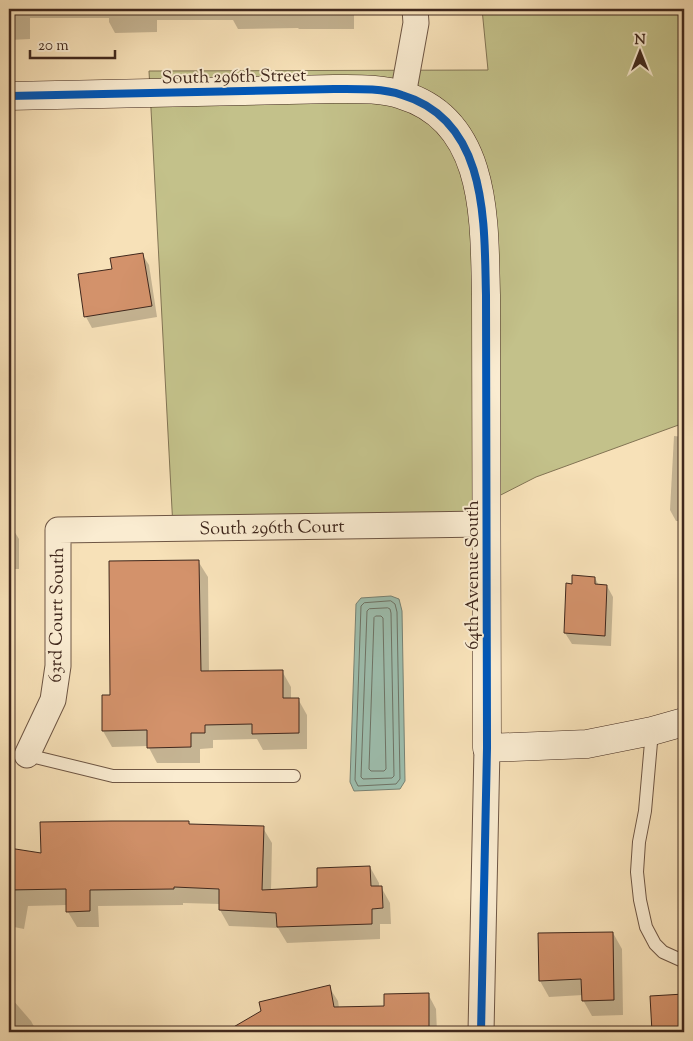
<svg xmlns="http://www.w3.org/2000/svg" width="693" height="1041" font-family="'Sorts Mill Goudy',serif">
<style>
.green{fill:#c3c18a;stroke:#827454}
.water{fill:#9dbeae;stroke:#788274}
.shadow{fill:#0003}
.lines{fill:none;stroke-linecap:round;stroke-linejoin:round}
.shore{stroke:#6e7366;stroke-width:1}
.building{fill:#d3926b;stroke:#40281d}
.lane-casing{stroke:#6e5644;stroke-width:14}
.street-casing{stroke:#6e5644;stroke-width:27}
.secondary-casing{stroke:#40281d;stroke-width:29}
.lane{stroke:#faecd1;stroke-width:12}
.street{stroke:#faecd1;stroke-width:25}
.secondary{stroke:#faecd1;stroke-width:28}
.cycleway-casing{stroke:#faecd1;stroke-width:11}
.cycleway{stroke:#0057b8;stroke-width:8}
.labels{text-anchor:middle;stroke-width:4;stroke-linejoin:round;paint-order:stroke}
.street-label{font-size:18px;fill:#40281d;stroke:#faecd1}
</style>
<rect width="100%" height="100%" fill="#f7e1b8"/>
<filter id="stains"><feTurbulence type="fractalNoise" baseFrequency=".004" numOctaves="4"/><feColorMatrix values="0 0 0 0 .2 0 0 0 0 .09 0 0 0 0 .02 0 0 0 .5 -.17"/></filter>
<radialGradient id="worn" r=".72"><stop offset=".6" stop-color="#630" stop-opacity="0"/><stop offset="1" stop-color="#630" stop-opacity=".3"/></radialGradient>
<!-- green -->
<polygon class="green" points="482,9 684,9 684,423 536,477 487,502 486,524 173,528 149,71 488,70"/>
<!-- water -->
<polygon class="water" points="391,596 399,599 402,611 405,781 400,789 354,791 350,782 356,604 361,598"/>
<!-- shadow -->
<g class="shadow">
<polygon points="9,9 354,9 354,29 299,29 298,28 238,29 233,20 157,20 157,32 115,33 109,22 109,18 30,18 30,39 9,40"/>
<polygon points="142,254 149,265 157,317 92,328 86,317 113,270"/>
<polygon points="674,436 684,437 684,521 676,521 670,510"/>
<polygon points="9,523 19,539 19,569 9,569"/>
<polygon points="198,561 208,577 209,672 282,671 291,687 291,699 298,699 307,715 307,749 263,750 257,739 213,740 213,748 200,749 200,763 157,763 148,746 112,747 103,731 111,696"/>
<polygon points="595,578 599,586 607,586 613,597 611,646 572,644 565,633 567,585 573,585"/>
<polygon points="188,822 190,825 263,828 272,843 271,891 319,888 370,867 379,883 379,887 381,887 390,903 391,924 380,924 380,939 287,943 278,928 229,926 220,910 220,904 183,903 183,905 98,906 99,927 77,927 68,912 67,905 28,906 24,929 9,926 9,849 42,855"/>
<polygon points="613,933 622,949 623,1015 592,1016 583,1000 583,995 549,997 540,981 539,934"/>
<polygon points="329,987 338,1001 339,1008 385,1008 428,994 436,1009 437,1032 228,1032 262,1011"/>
<polygon points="684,995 684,1032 653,1032 652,997"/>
<polygon points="12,999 31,1021 37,1032 9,1032 9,1002"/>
</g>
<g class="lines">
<!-- shore -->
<g class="shore">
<polygon points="391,601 395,604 397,612 400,779 396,784 358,786 355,780 361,606 364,603"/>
<polygon points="388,608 390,609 391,613 394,776 392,778 363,779 361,777 367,611 369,609"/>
<polygon points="376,616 381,616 383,618 386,769 384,771 371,771 369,769 374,618"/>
</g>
</g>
<!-- building -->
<g class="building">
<polygon points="143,253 152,306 84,317 78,274 112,269 110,258"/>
<polygon points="199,560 201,671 283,670 283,698 299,698 299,733 252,734 252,724 205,725 205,733 191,733 191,747 147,748 147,730 102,731 102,695 110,695 109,561"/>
<polygon points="572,575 595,577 595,584 607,585 605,636 564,633 566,583 572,584"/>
<polygon points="112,821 189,821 189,824 264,826 262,890 317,887 317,868 370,866 371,886 382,886 383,908 372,909 372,924 277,927 276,913 219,910 219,889 174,887 174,889 90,890 90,911 66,912 66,889 9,890 9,848 41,853 40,822"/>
<polygon points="613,932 614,1000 582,1001 581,979 539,981 538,933"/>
<polygon points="330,985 334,1007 384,1006 384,994 429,993 429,1032 225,1032 261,1011 259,1002"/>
<polygon points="684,994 684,1032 652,1032 650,996"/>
</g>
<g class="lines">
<defs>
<g id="lane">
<polyline points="652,731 645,811 639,842 637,872 640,900 646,927 655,944 663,952 683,961"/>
<polyline points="27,755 113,776 294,776"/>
</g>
<g id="street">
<polyline points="403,95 416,23 415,9"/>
<polyline points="27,755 53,700 58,666 58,530 486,524"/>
<polyline points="481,1032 487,748"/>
</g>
<path id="secondary" d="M 9,96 L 334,89 C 356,89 381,88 402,95 C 489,121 484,223 486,295 L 487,748 L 587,744 L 652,731 L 684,722"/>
</defs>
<!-- lane casing -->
<use href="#lane" class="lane-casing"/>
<!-- street casing -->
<use href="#street" class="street-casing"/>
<!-- secondary casing -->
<use href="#secondary" class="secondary-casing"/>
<!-- lane -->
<use href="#lane" class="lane"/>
<!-- street -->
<use href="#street" class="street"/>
<!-- secondary -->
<use href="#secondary" class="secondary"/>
<defs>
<path id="cycleway" d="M 9,96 L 334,89 C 356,89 381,88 402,95 C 489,121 484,223 486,295 L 487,748 L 481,1032"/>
</defs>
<!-- cycleway casing -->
<use href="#cycleway" class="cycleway-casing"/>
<!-- cycleway -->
<use href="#cycleway" class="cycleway"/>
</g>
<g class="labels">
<!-- street labels -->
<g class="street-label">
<text transform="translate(234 76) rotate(-1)" y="6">South 296th Street</text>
<text transform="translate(272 527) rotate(-1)" y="6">South 296th Court</text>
<text transform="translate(472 575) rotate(-90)" y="6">64th Avenue South</text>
<text transform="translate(56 615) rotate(-89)" y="6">63rd Court South</text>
</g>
</g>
<!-- margin -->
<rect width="693" height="1041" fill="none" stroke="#f7e1b8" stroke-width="30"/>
<rect x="10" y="10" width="673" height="1021" fill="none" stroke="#40281d" stroke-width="2.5"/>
<rect x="15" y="15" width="663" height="1011" fill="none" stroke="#40281d"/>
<!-- north arrow -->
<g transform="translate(640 52)" stroke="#faecd1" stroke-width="4" paint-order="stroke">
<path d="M0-4L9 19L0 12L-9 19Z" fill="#40281d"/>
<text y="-8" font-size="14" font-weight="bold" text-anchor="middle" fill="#40281d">N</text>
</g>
<!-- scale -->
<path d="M30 50v8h85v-8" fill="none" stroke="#40281d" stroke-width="2.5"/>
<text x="38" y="50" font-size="15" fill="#40281d" stroke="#faecd1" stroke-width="4" paint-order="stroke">20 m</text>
<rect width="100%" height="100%" filter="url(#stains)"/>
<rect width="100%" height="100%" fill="url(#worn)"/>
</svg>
